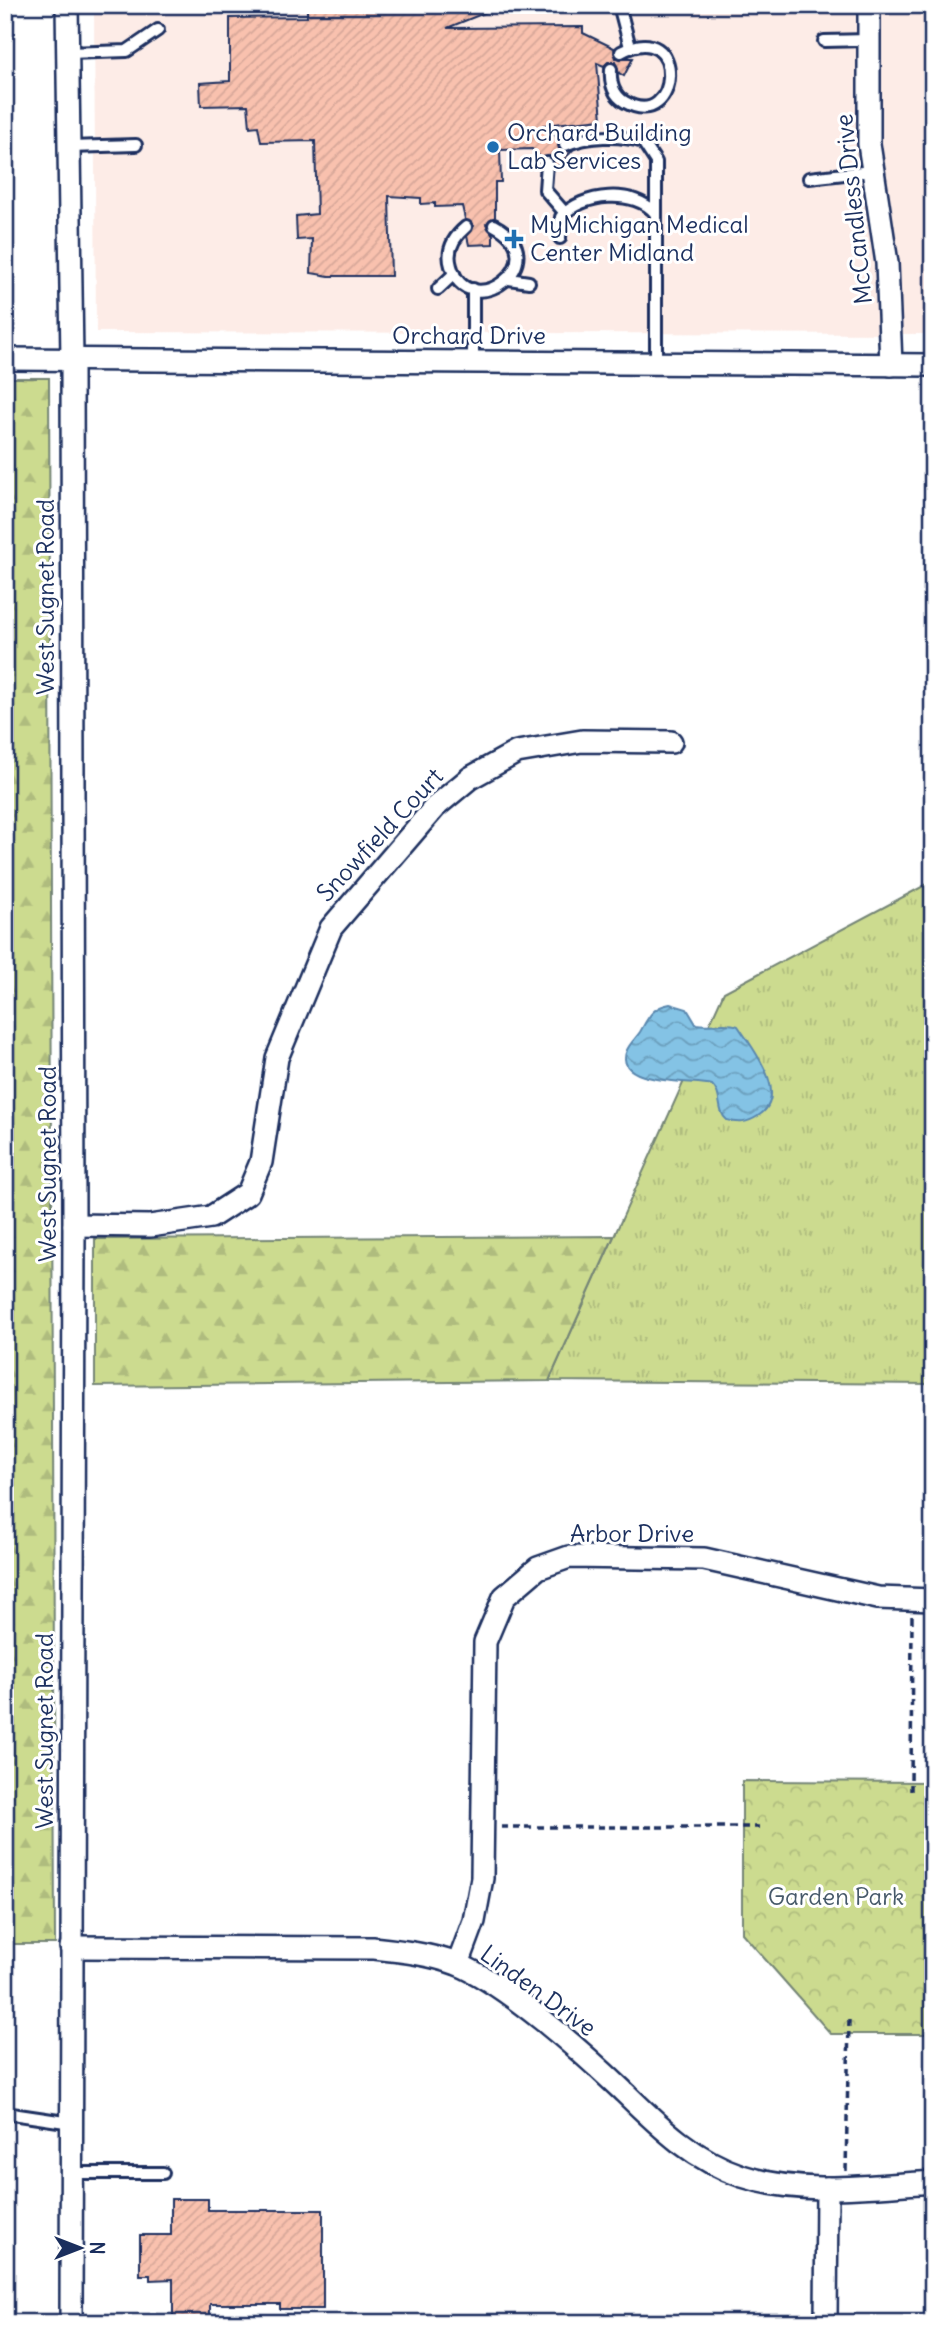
<svg xmlns="http://www.w3.org/2000/svg" width="938" height="2328" font-family="Delius,sans-serif">
<style>
.built{fill:#fdece7}
.grass{fill:url(#grass-tufts);stroke:#748576;stroke-width:2}
.forest{fill:url(#forest-firs);stroke:#748576;stroke-width:2}
.park{fill:url(#park-crowns);stroke:#748576;stroke-width:2}
.water{fill:url(#water-waves);stroke:#5a88af;stroke-width:2}
.building{fill:url(#building-hatch);stroke:#1b2f5e;stroke-width:2}
.lines{fill:none;stroke-linecap:round;stroke-linejoin:round}
.service-casing{stroke:#1b2f5e;stroke-width:16}
.minor-casing{stroke:#1b2f5e;stroke-width:26}
.path{stroke:#1b2f5e;stroke-width:3.5;stroke-dasharray:7 5;stroke-linecap:butt}
.service{stroke:#fff;stroke-width:10}
.minor{stroke:#fff;stroke-width:21}
.poi-dot{fill:#1f6fb2;stroke:#fff;stroke-width:2.5}
.labels{text-anchor:middle;stroke-width:6;stroke-linejoin:round;paint-order:stroke}
.poi-label{font-size:24px;fill:#1b2f5e;stroke:#fff;text-anchor:start}
.street-label{font-size:24px;fill:#1b2f5e;stroke:#fff}
.park-label{font-size:24px;fill:#475a6a;stroke:#fff}
</style>
<defs>
<pattern id="grass-tufts" width="24" height="20" patternUnits="userSpaceOnUse" patternTransform="scale(1.75)"><rect width="24" height="20" fill="#ccdb8f"/><path d="M3 7l-1-3M5 7V3M7 7l1-3M15 17l-1-3M17 17v-4M19 17l1-3" fill="none" stroke="#afbc7e"/></pattern>
<pattern id="forest-firs" width="22" height="20" patternUnits="userSpaceOnUse" patternTransform="scale(1.75)"><rect width="22" height="20" fill="#ccdb8f"/><path d="M5 1l3.5 6h-7zM16 11l3.5 6h-7z" fill="#afbc7e"/></pattern>
<pattern id="park-crowns" width="20" height="18" patternUnits="userSpaceOnUse" patternTransform="scale(1.75)"><rect width="20" height="18" fill="#ccdb8f"/><path d="M2 6a3 3 0 1 1 6 0M12 15a3 3 0 1 1 6 0" fill="none" stroke="#afbc7e"/></pattern>
<pattern id="water-waves" width="16" height="10" patternUnits="userSpaceOnUse" patternTransform="scale(1.75)"><rect width="16" height="10" fill="#84c3e5"/><path d="M0 5q4-4 8 0t8 0" fill="none" stroke="#6b9fbd"/></pattern>
<pattern id="building-hatch" width="6" height="6" patternUnits="userSpaceOnUse" patternTransform="scale(1.75)"><rect width="6" height="6" fill="#f9c1ae"/><path d="M-1 1l2-2M0 6l6-6M5 7l2-2" fill="none" stroke="#d5a698"/></pattern>
</defs>
<rect width="100%" height="100%" fill="#fff"/>
<filter id="ink" filterUnits="userSpaceOnUse"><feTurbulence type="fractalNoise" baseFrequency=".0143" numOctaves="2"/><feDisplacementMap in="SourceGraphic" scale="14" xChannelSelector="R" yChannelSelector="G"/><feConvolveMatrix kernelMatrix="1 2 1 2 8 2 1 2 1" color-interpolation-filters="sRGB"/></filter>
<g filter="url(#ink)">
<!-- built -->
<polygon class="built" points="94,5 933,5 933,334 96,332"/>
<!-- grass -->
<polygon class="grass" points="933,881 933,1384 549,1381 724,992"/>
<!-- forest -->
<g class="forest">
<polygon points="5,378 49,378 55,1944 5,1944"/>
<polygon points="614,1236 549,1381 95,1386 95,1239"/>
</g>
<!-- park -->
<polygon class="park" points="742,1781 933,1782 933,2034 831,2034 742,1933"/>
<!-- water -->
<path class="water" d="M 670,1004 L 687,1009 L 696,1024 C 710,1027 725,1021 738,1026 C 753,1049 791,1095 758,1116 C 747,1123 739,1124 727,1120 C 716,1111 723,1095 712,1085 C 695,1080 611,1086 627,1050 C 630,1043 636,1038 640,1032 C 648,1018 652,1007 670,1004 Z"/>
<!-- building -->
<g class="building">
<polygon points="307,5 504,5 447,28 583,27 583,33 614,48 616,58 633,58 624,76 619,73 615,62 608,62 604,66 597,63 602,119 544,125 559,140 559,150 572,151 554,170 551,156 541,158 532,149 500,150 501,182 495,182 495,217 486,224 493,235 493,244 469,245 467,236 474,226 465,219 462,206 435,207 435,203 421,204 421,198 389,196 391,276 329,276 311,273 312,239 297,240 296,216 317,214 315,141 261,142 258,126 250,127 248,105 201,106 200,83 230,81 230,18 307,17"/>
<polygon points="171,2199 208,2199 208,2210 323,2210 323,2309 280,2309 280,2304 210,2304 210,2323 173,2323 173,2279 150,2280 150,2275 140,2275 140,2235 171,2235"/>
</g>
<g class="lines">
<defs>
<g id="service">
<polyline points="619,5 630,47"/>
<polyline points="824,41 869,40"/>
<polyline points="68,53 127,51 158,30"/>
<path d="M 611,69 C 610,82 613,95 625,102 C 681,134 688,16 621,52"/>
<path d="M 565,145 C 588,136 619,134 643,142 L 656,162 L 656,214"/>
<polyline points="69,147 136,145"/>
<polyline points="547,163 545,190 565,213"/>
<polyline points="809,178 871,171"/>
<path d="M 466,227 C 454,237 446,250 451,266 C 468,327 560,260 494,225"/>
<path d="M 560,238 L 561,217 C 582,193 635,188 656,214 L 656,363"/>
<polyline points="509,279 529,282"/>
<polyline points="438,289 454,274"/>
<polyline points="473,289 473,362"/>
<polyline points="5,2113 72,2123"/>
<polyline points="72,2173 163,2173"/>
</g>
<g id="minor">
<polyline points="67,5 72,360 74,1225 71,2323"/>
<polyline points="869,5 869,144 887,263 891,365"/>
<polyline points="5,359 933,365"/>
<polyline points="74,1225 150,1226 211,1217 248,1193 261,1162 277,1058 331,928 435,807 470,778 517,752 582,741 671,742"/>
<path d="M 71,1947 L 373,1948 C 401,1951 430,1954 457,1964 C 505,1983 583,2053 622,2090 C 658,2125 693,2160 742,2176 C 803,2196 869,2186 933,2182"/>
<polyline points="458,1964 474,1921 482,1878 485,1642 504,1597 538,1568 569,1557 704,1559 878,1598 933,1600"/>
<polyline points="826,2323 827,2188"/>
</g>
</defs>
<!-- service casing -->
<use href="#service" class="service-casing"/>
<!-- minor casing -->
<use href="#minor" class="minor-casing"/>
<!-- path -->
<g class="path">
<polyline points="911,1791 912,1616"/>
<polyline points="501,1827 759,1827"/>
<polyline points="846,2171 849,2020"/>
</g>
<!-- service -->
<use href="#service" class="service"/>
<!-- minor -->
<use href="#minor" class="minor"/>
</g>
</g>
<!-- markers -->
<g class="poi-dot">
<circle cx="493" cy="147" r="7"/>
<path d="M510.5 228.5h7v7h7v7h-7v7h-7v-7h-7v-7h7z"/>
</g>
<g class="labels">
<!-- poi labels -->
<g class="poi-label">
<text x="507" y="141">Orchard Building<tspan x="507" dy="28">Lab Services</tspan></text>
<text x="530" y="233">MyMichigan Medical<tspan x="530" dy="28">Center Midland</tspan></text>
</g>
<!-- street labels -->
<g class="street-label">
<text transform="translate(854 209) rotate(-96)" y="8">McCandless Drive</text>
<text x="469" y="344">Orchard Drive</text>
<text transform="translate(46 597) rotate(-90)" y="8">West Sugnet Road</text>
<text transform="translate(380 835) rotate(-47)" y="8">Snowfield Court</text>
<text transform="translate(48 1164) rotate(-90)" y="8">West Sugnet Road</text>
<text x="632" y="1542">Arbor Drive</text>
<text transform="translate(45 1731) rotate(-90)" y="8">West Sugnet Road</text>
<text transform="translate(538 1991) rotate(36)" y="8">Linden Drive</text>
</g>
<!-- park labels -->
<g class="park-label">
<text x="836" y="1905">Garden Park</text>
</g>
</g>
<!-- margin -->
<rect width="938" height="2328" fill="none" stroke="#fff" stroke-width="28"/>
<rect x="14" y="14" width="910" height="2300" fill="none" stroke="#1b2f5e" stroke-width="2.5" filter="url(#ink)"/>
<!-- north arrow -->
<g transform="translate(80 2248) rotate(90)" stroke="#ffffff" stroke-width="5" paint-order="stroke">
<path d="M0-5L12 26L0 18L-12 26Z" fill="#1b2f5e"/>
<text y="-10" font-size="19" font-weight="bold" text-anchor="middle" fill="#1b2f5e">N</text>
</g>
</svg>
